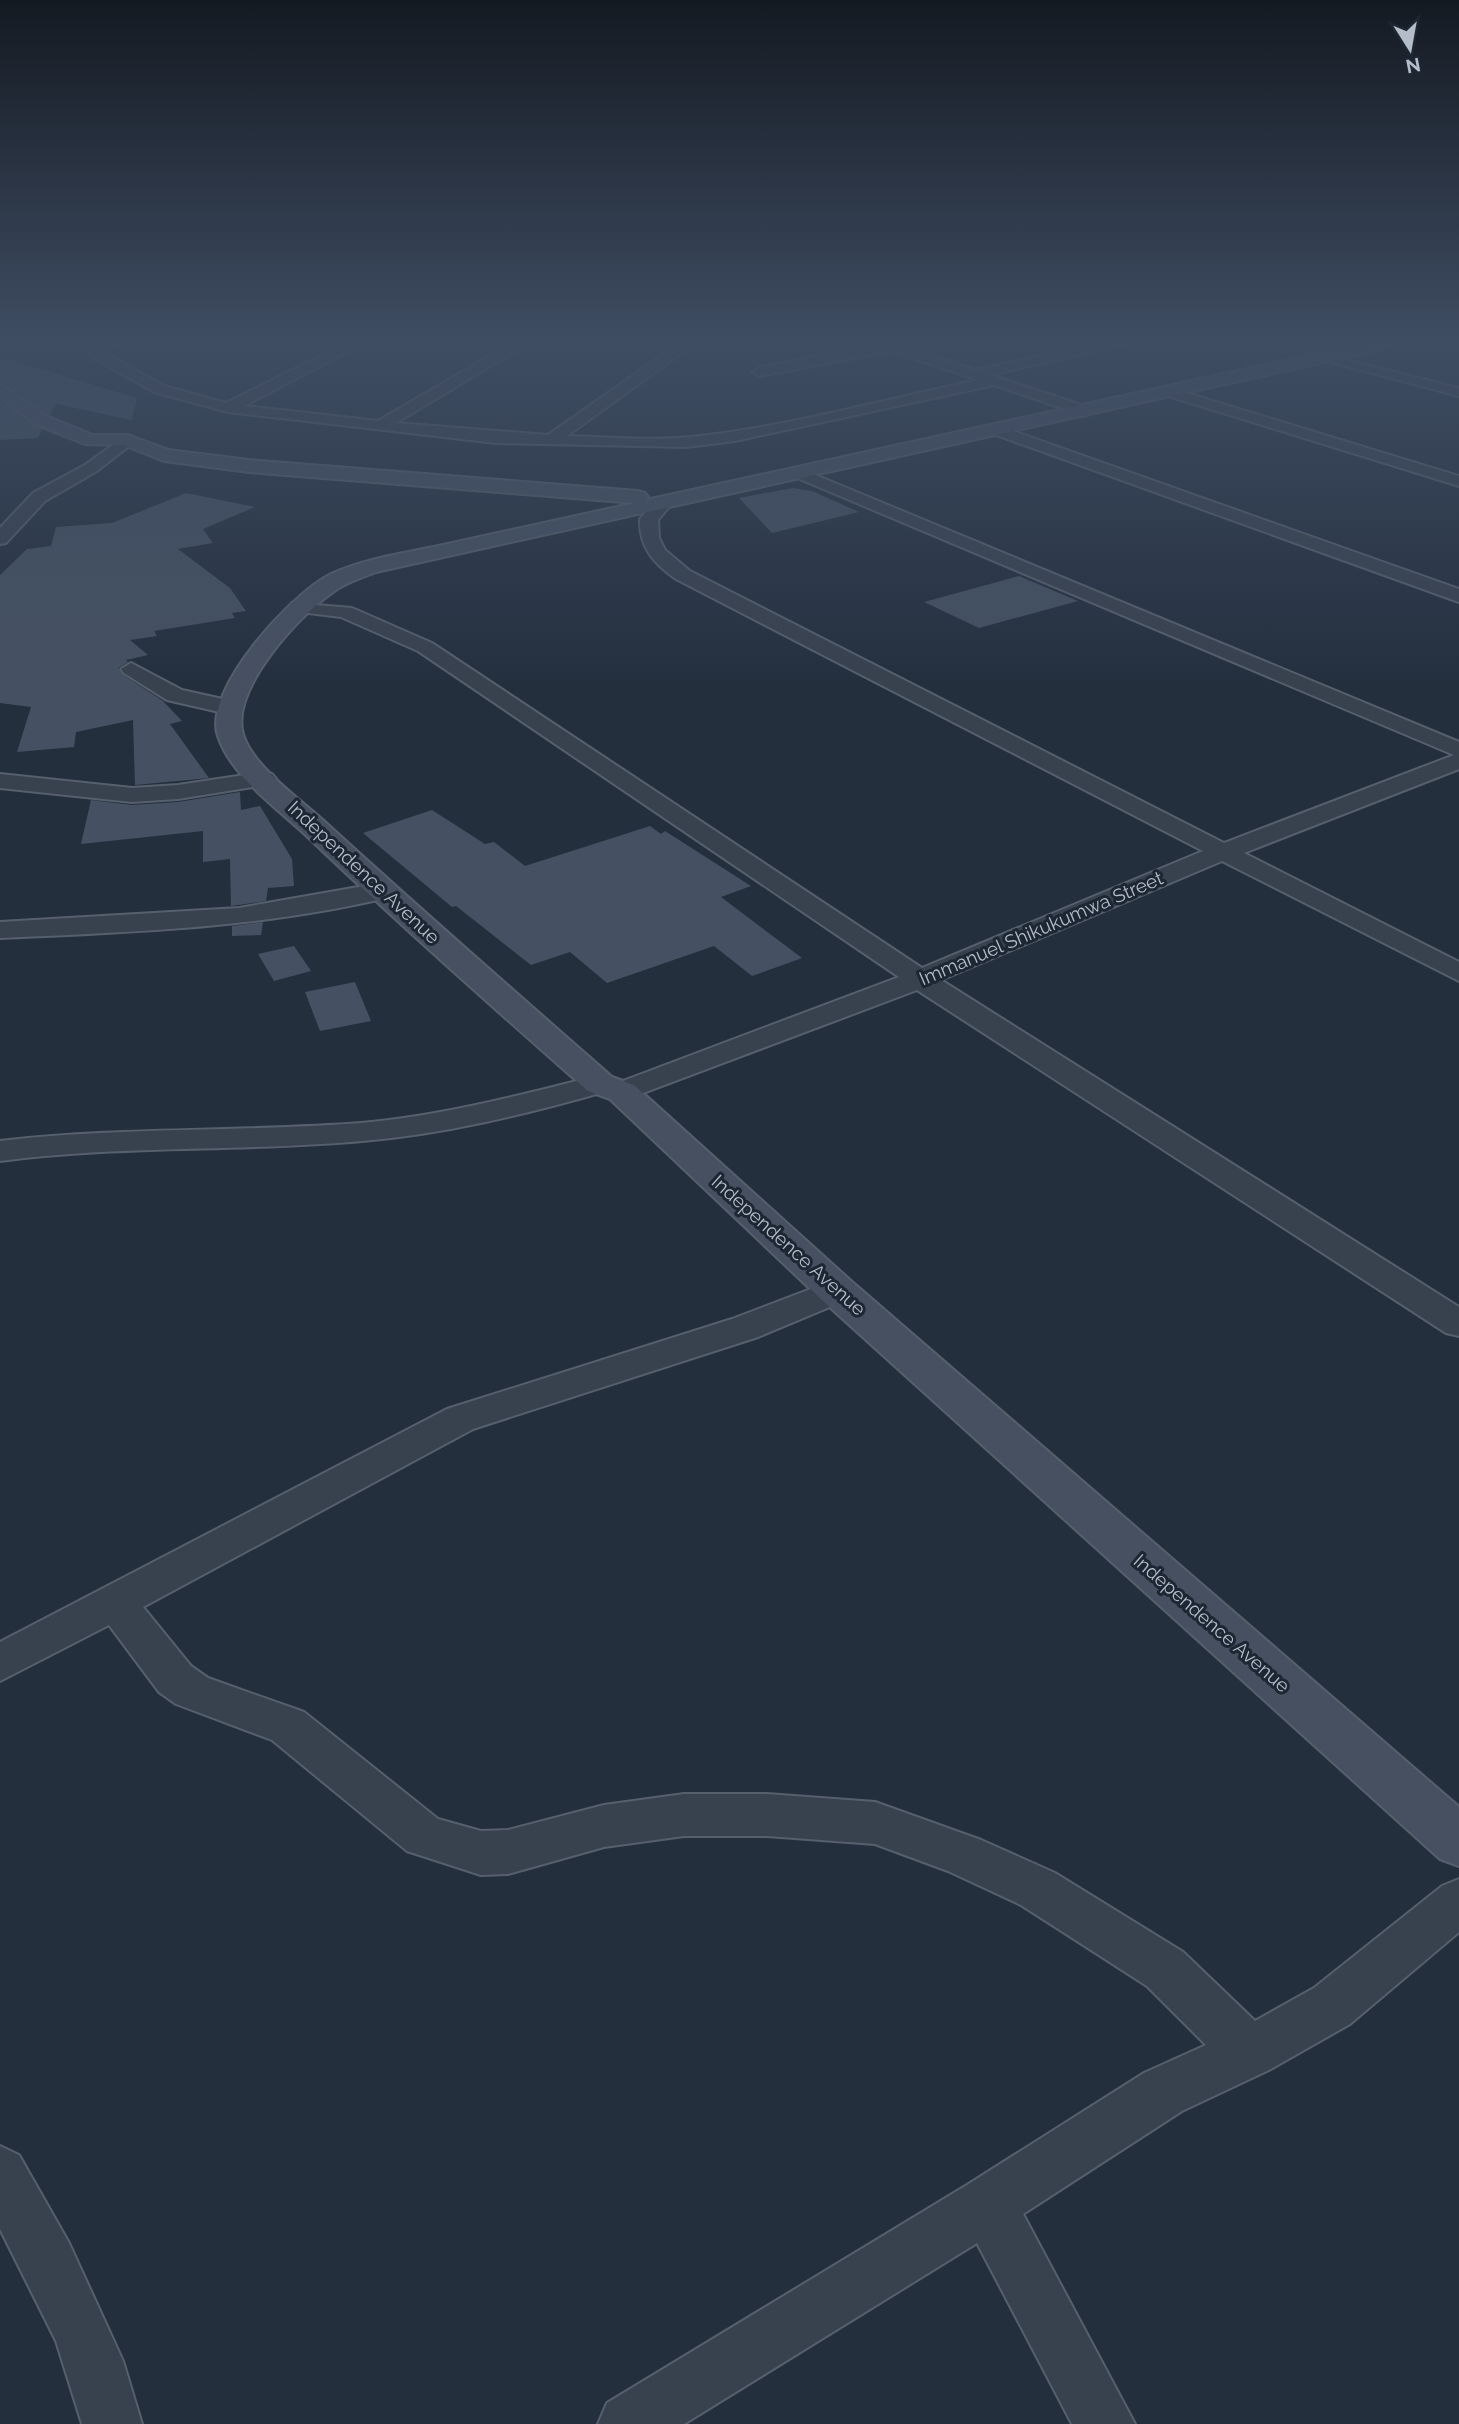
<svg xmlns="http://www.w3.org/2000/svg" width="1459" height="2424" font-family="Raleway,sans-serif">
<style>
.building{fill:#455162}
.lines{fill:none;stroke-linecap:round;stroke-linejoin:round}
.street-casing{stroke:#565f6c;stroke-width:4}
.secondary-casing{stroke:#565f6c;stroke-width:4}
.street{fill:#38414e;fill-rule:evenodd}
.secondary{fill:#465061;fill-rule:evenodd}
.labels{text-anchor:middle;stroke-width:6;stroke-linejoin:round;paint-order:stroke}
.street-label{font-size:19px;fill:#b4bcc9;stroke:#1d2633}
</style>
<rect width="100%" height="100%" fill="#242f3e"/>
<!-- building -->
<g class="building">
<polygon points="0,357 137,398 132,420 56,404 50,415 0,381"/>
<polygon points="0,400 42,430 38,438 0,440"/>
<polygon points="793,488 812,491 859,512 772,533 739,498"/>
<polygon points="186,493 255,507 203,529 213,543 178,549 230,588 246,611 232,613 235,618 154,631 157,636 130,640 148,655 126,660 128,662 118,668 123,675 163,701 182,721 170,724 209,778 135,785 133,720 76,732 74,747 17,752 31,707 0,703 0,575 27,549 51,546 56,527 112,523"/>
<polygon points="1019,576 1078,601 979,628 924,602"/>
<polygon points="240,792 241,810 260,806 292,859 294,886 268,888 266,901 231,906 230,859 203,862 203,831 81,844 91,800 132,805 178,802"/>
<polygon points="432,810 485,844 494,842 525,866 650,826 661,834 665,831 751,886 721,897 802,958 752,976 714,946 607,983 570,952 531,965 456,906 452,907 363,833"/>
<polygon points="263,922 261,935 232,936 232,926"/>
<polygon points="294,946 311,971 274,981 258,954"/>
<polygon points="355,982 371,1021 320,1031 305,992"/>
</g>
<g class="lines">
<defs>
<g id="street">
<path d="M 99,344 L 119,344 L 103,352 L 164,386 L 226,403 L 344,344 L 362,344 L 244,406 L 378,421 L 510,344 L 527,344 L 396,423 L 548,435 L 678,344 L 694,344 L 567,436 C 608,437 649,441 690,437 C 787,427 883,400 978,380 L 892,351 L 759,376 L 752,372 L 759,368 L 878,344 L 899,344 L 975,370 L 1098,344 L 1126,344 L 991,375 L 1090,408 L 1093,411 L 1085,416 L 994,385 L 735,441 L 687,447 L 496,443 L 228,412 L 154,392 L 90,356 L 90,350 Z"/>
<polygon points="1323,354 1459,388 1459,396 1323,360"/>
<polygon points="1170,388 1459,476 1459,486 1165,395 1163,392"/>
<polygon points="996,425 1459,589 1459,602 991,433 988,430"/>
<polygon points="127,435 133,437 133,443 97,471 45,501 6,543 0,544 0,528 33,493 85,465"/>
<path d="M 801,469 L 1459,742 L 1459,769 L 1244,853 L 1459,962 L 1459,981 L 1222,861 L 941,980 L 1459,1307 L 1459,1336 L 1446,1333 L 917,990 L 622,1101 L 611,1098 L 607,1091 C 527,1114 445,1134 362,1141 C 241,1152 120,1145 0,1161 L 0,1141 C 120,1127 240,1132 361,1123 C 442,1116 521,1095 600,1075 L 611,1078 L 615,1084 L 899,977 L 418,651 L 341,617 L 292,611 L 289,607 L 292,603 L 352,608 L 432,643 L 922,968 L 1203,851 L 676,579 C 654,564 639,547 640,519 L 658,498 L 664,497 L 673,502 L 658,520 L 659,538 L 665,550 L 690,571 L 1224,843 L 1454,755 L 795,477 L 793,474 Z"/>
<polygon points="131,663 182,690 236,702 239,707 228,714 167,700 124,673 121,669"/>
<polygon points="264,772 272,774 276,779 272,784 178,799 132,802 0,788 0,774 132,788 178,785"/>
<path d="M 381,883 L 390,885 L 394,891 L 390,897 C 262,928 131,932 0,938 L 0,922 L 239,908 Z"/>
<polygon points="837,1279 849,1283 855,1291 849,1299 758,1337 473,1429 143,1607 191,1666 208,1678 304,1712 438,1819 481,1831 508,1830 604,1805 684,1794 767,1794 875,1802 981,1840 1055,1873 1183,1952 1255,2021 1314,1988 1442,1886 1459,1879 1459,1932 1350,2024 1269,2070 1182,2111 1023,2214 1135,2424 1072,2424 977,2243 684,2424 598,2424 607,2403 967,2185 1144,2073 1206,2045 1147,1986 1021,1905 948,1871 875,1844 767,1836 684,1836 604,1847 508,1874 481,1875 407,1851 272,1740 176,1704 159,1692 109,1625 0,1681 0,1642 447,1409 732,1319"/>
<polygon points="0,2146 19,2155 69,2243 123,2361 142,2424 82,2424 56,2341 0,2229"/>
</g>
<path id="secondary" d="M 1361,344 L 1391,344 L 1383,349 L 376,572 C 361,578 346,582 333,592 C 299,615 230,690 243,734 C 252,766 302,801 326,823 C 420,909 516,993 612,1077 L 634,1085 L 851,1281 L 1459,1807 L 1459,1866 L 1440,1859 L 823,1301 L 610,1099 L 588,1091 C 494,1008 400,925 309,838 C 279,809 232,778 218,736 C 202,690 292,593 331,574 C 366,558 406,553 443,545 C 507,531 571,517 635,503 L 249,472 L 164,461 L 124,445 L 85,444 L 37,425 L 0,397 L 0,384 L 49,417 L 93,435 L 127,435 L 168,450 L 249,460 L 638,491 L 645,493 L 648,497 L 646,500 Z"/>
</defs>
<!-- street casing -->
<use href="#street" class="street-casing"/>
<!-- secondary casing -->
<use href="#secondary" class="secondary-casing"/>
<!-- street -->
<use href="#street" class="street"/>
<!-- secondary -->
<use href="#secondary" class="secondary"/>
</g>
<!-- sky -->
<linearGradient id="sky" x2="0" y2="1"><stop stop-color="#141a22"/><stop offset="0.5" stop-color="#3f4d63"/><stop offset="1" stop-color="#3f4d63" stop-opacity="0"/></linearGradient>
<rect width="1459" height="684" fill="url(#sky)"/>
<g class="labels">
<!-- street labels -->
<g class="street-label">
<text transform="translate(364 872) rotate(43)" y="7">Independence Avenue</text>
<text transform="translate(1041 928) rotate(-23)" y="7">Immanuel Shikukumwa Street</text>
<text transform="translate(789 1245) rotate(42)" y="7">Independence Avenue</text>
<text transform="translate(1212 1623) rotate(41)" y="7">Independence Avenue</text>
</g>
</g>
<!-- north arrow -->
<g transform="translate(1410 49) rotate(169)" stroke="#1d2633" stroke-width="5" paint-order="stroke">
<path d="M0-5L12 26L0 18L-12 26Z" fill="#b4bcc9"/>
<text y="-10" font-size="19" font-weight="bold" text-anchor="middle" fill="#b4bcc9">N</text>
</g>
</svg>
